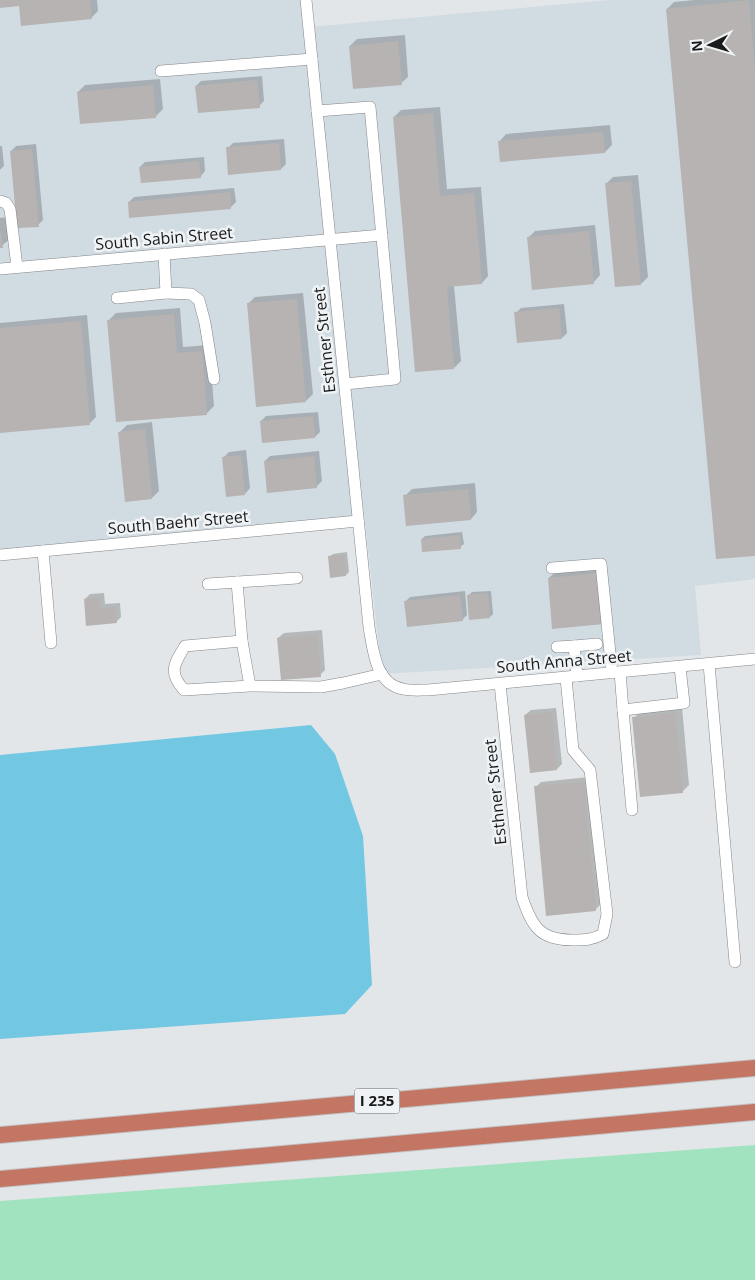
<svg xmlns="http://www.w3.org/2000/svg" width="755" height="1280" font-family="'Open Sans',sans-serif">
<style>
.built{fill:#d1dbe2}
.green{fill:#a1e3bf}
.water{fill:#72c7e3}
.shadow{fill:#0003}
.building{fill:#b7b3b2}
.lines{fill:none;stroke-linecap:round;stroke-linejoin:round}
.minor-casing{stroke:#838588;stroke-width:12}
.highway-casing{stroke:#c3c3c4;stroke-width:18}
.minor{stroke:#fff;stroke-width:11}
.highway{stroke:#c37663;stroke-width:16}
.labels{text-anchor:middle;stroke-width:5;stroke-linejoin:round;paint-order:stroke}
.shield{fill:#f0f3f5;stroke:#5a5b5c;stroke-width:1}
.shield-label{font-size:15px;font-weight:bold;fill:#191a1b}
.street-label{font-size:16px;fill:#191a1b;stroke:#f0f3f5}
</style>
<rect width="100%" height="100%" fill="#e2e6e8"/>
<!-- built -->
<polygon class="built" points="0,0 307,0 310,27 610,0 755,0 755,579 695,586 701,655 382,674 317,95 358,521 0,553"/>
<!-- green -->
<polygon class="green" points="755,1145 755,1280 0,1280 0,1201"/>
<!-- water -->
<polygon class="water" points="311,725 335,754 363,836 372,985 345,1014 0,1039 0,755"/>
<!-- shadow -->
<g class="shadow">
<polygon points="0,0 97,0 98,11 91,18 20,5 0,7"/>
<polygon points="694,0 755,0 755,554 667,9 674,2"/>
<polygon points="405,35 408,77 401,83 350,46 357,39"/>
<polygon points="262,76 264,101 259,106 196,86 201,81"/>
<polygon points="160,79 163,109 156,116 78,92 85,85"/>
<polygon points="440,107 447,189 481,187 488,276 482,283 454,286 461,361 454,368 394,117 401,110"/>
<polygon points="610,125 612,145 605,152 500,141 506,134"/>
<polygon points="284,139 286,164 281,169 228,148 233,143"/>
<polygon points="36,144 43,220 38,225 11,151 16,146"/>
<polygon points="0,146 2,146 4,166 0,170"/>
<polygon points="204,157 205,171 200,177 140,167 145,162"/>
<polygon points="638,175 648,277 641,284 606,184 613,177"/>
<polygon points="234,188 236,202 231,207 129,202 134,197"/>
<polygon points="7,217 9,240 0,247 0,218"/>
<polygon points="595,225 600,275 594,282 528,238 535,231"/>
<polygon points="303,293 313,394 306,401 248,304 255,297"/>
<polygon points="564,304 567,333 562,338 516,313 521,308"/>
<polygon points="180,308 183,347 209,345 214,406 207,413 109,320 116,313"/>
<polygon points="87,315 96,417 89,424 0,432 0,323"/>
<polygon points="318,412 320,432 315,437 261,421 266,416"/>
<polygon points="152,422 159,491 152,498 120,432 127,425"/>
<polygon points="246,450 250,488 245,494 224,457 229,452"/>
<polygon points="319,451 322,481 317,486 268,491 265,461 270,456"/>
<polygon points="475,483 477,512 471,519 405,496 412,489"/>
<polygon points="462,532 464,544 460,547 422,539 425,536"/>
<polygon points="347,552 349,572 346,575 329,557 333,554"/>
<polygon points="606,567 603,623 549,578 556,571"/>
<polygon points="465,591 467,615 462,620 405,602 410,597"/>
<polygon points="491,591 493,614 490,617 468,596 472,592"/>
<polygon points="104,593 105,604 120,603 121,617 116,622 85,599 90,594"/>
<polygon points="322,630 325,670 320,675 278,638 284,633"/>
<polygon points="682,707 689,785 682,792 634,718 641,711"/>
<polygon points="556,708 562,764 557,769 525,715 531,710"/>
<polygon points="589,777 600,905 595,910 536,787 541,782"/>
</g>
<!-- building -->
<g class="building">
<polygon points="0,0 90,0 92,19 21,26 19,6 0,8"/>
<polygon points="749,0 755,70 755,556 716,559 666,9"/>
<polygon points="398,41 402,85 353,89 349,46"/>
<polygon points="257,80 260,108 198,113 195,86"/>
<polygon points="153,85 156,118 80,124 77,92"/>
<polygon points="433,113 440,196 474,193 482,284 447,287 454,369 415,372 393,117"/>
<polygon points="603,132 605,153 500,162 498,141"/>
<polygon points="279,143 281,170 228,175 226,147"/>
<polygon points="32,149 39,227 17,228 10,151"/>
<polygon points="199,161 201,178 141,183 139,167"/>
<polygon points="631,181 641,285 615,287 605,183"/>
<polygon points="230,192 231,209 129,218 128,202"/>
<polygon points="0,231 1,231 3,248 0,248"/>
<polygon points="589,231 594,284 532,290 527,237"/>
<polygon points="297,299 306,402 256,407 247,303"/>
<polygon points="559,308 562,339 517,343 514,312"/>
<polygon points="174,314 177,353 202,351 207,415 116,422 107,320"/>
<polygon points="81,321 90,425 0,433 0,328"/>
<polygon points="313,416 315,438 262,443 260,421"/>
<polygon points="145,429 152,499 125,502 118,432"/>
<polygon points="241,455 245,495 226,497 222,457"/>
<polygon points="314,456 317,488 267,493 264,461"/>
<polygon points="468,489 471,520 406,526 403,495"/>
<polygon points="460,535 461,549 422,552 421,539"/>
<polygon points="345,555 346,576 330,578 328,556"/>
<polygon points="599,573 604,624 552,629 548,578"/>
<polygon points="488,593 490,618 469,620 467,595"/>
<polygon points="460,595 463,621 407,627 404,601"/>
<polygon points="99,597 100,609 115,607 117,623 86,626 84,599"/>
<polygon points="317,635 321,677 281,680 277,638"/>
<polygon points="552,712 557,770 530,773 524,715"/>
<polygon points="675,713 683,793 640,797 632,717"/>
<polygon points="584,782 596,911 546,916 534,786"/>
</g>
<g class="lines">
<defs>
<g id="minor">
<path d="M 306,0 L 369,627 C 373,649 375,684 403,689 C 411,691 420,690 428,690 L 755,659"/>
<polyline points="161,71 312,59"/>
<polyline points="317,111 370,107 395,379 345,384"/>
<polyline points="0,201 6,203 10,209 17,267"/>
<polyline points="0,269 382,235"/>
<polyline points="166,293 191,294 199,300 205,323 214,379"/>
<polyline points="117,298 166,293 164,254"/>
<polyline points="43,551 51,643"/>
<polyline points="0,555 358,521"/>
<polyline points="552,568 601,564 612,673"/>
<polyline points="237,582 242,641"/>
<polyline points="208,584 297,578"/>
<polyline points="574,646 597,644"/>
<polyline points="557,647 574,646 577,676"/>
<polyline points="709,664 735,962"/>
<polyline points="620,672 623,710 684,703 680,667"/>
<path d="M 500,684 L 522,897 C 532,926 539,940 573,940 C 585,940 592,940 603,934 L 607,914 L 590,770 L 573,750 L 566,678"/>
<path d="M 250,686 L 242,641 L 185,646 C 174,664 168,672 184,690 L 250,686 L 321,687 L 343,683 L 382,674"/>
<polyline points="623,710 632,810"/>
</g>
<g id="highway">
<polyline points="0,1135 755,1068"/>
<polyline points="0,1179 755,1112"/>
</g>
</defs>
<!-- minor casing -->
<use href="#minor" class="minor-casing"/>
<!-- highway casing -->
<use href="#highway" class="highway-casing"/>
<!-- minor -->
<use href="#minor" class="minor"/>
<!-- highway -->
<use href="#highway" class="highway"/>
</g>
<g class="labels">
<!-- shield labels -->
<rect class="shield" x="354.5" y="1088.5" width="45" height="25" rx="4"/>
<g class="shield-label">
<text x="377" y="1106">I 235</text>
</g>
<!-- street labels -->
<g class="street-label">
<text transform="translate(164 238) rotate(-5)" y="6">South Sabin Street</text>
<text transform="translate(324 340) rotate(-96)" y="6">Esthner Street</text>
<text transform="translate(178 522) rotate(-5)" y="6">South Baehr Street</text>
<text transform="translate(564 661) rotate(-5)" y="6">South Anna Street</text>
<text transform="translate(495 792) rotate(-96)" y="6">Esthner Street</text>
</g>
</g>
<!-- north arrow -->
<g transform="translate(710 45) rotate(265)" stroke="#f0f3f5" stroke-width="4" paint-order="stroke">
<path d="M0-4L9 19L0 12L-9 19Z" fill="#191a1b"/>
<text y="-8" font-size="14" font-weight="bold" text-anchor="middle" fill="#191a1b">N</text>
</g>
</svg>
